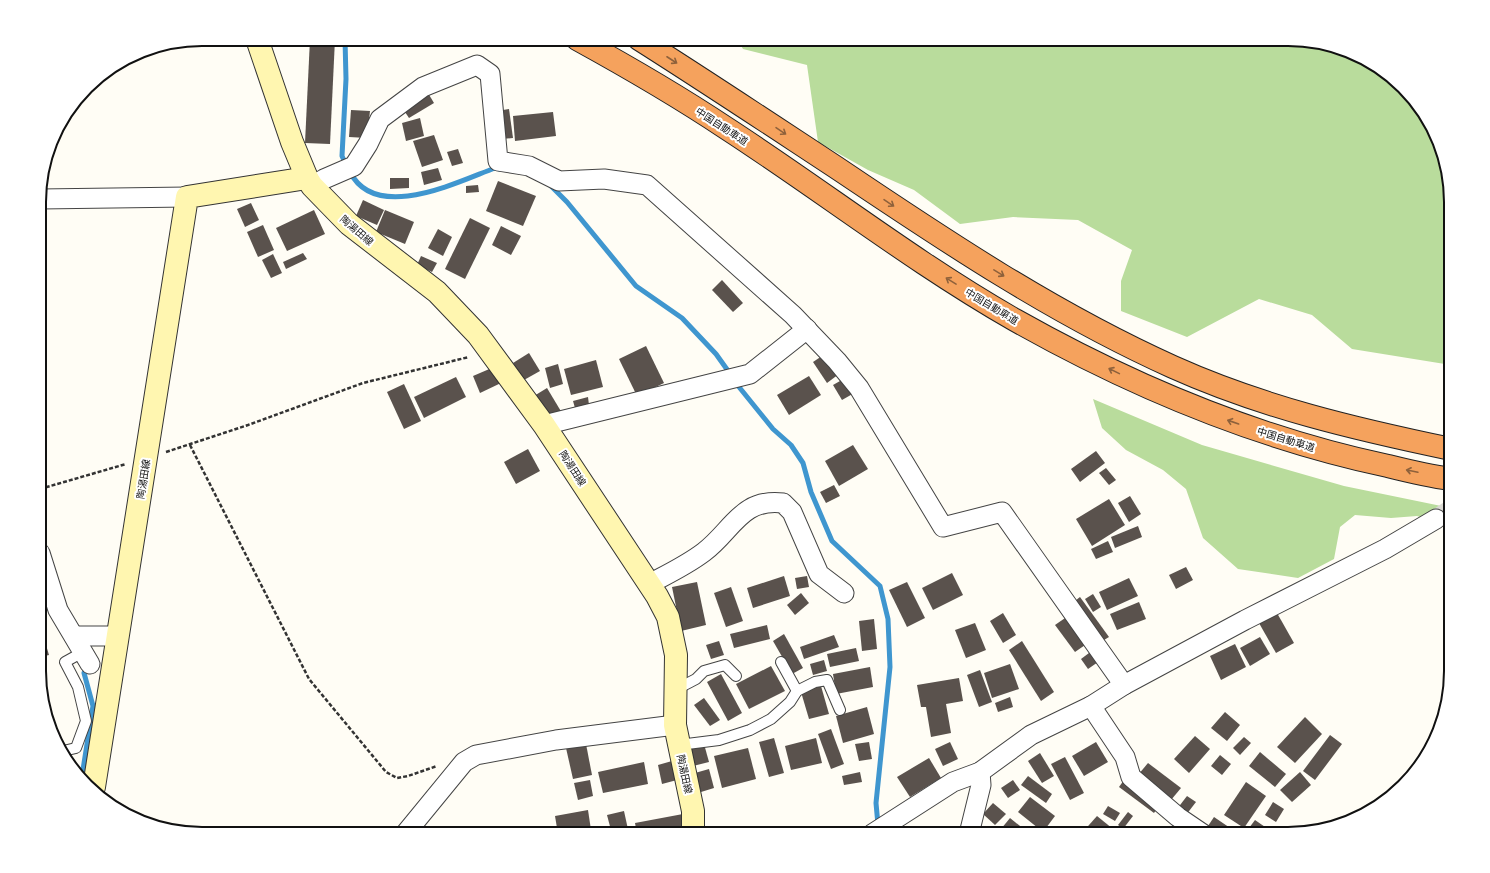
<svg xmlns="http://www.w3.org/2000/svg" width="1490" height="873" font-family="Merriweather,'Noto Sans JP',serif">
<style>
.forest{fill:#b9dc9c}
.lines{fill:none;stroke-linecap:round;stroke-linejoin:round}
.stream{stroke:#3f96cf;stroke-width:5}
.building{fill:#5a524d}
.minor-tunnel{stroke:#dbdad3;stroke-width:19;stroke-dasharray:19 10;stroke-linecap:butt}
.service-casing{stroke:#444;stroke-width:12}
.minor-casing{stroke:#444;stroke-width:21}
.secondary-casing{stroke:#333;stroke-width:24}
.motorway-casing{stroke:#222;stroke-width:24}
.path{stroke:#333;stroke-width:2.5;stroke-dasharray:4 2;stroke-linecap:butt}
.service{stroke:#fff;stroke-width:10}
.minor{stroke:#fff;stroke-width:19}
.secondary{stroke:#fff6b0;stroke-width:22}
.motorway{stroke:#f5a25d;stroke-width:22}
.oneway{stroke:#8e613b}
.labels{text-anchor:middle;stroke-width:4;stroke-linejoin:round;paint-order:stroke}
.street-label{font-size:10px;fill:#111;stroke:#fff}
.rim{fill:none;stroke:#111;stroke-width:2}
</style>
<rect width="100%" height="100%" fill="#fffdf5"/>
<!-- forest -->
<g class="forest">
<polygon points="737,39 1288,39 1330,45 1370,61 1424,112 1442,150 1451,191 1451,365 1352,349 1312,315 1259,299 1187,337 1121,311 1121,281 1132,250 1078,220 1013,217 960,224 914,190 868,170 818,142 807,65 743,49"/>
<polygon points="1093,399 1202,445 1344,486 1451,508 1451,527 1417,516 1391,518 1355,515 1340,527 1334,559 1298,578 1238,569 1203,538 1186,489 1163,470 1126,450 1102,428"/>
</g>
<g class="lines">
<!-- stream -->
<g class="stream">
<polyline points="345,39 346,79 342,156 346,165"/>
<path d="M 350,172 C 376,223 457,182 495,168 L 500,169"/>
<polyline points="550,185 567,202 636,286 682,318 716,354 731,375"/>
<polyline points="735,382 773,429 791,445 803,463 811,492 832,541 880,586 888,619 890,667 876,803 878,825"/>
<polyline points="82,776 93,706 84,673"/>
</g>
</g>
<!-- building -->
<g class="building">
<polygon points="310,39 335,39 330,144 305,143"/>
<polygon points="428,93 434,103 409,118 403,109"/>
<polygon points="509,109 513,138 501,139 497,111"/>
<polygon points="351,110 370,111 367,138 349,137"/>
<polygon points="553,112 556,136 515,141 513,116"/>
<polygon points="420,118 424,136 406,141 402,123"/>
<polygon points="434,135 443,160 422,167 413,141"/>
<polygon points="458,149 463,163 452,166 447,152"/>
<polygon points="438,168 442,180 424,185 421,172"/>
<polygon points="390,178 409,178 409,188 390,189"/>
<polygon points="498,181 536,196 523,226 486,211"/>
<polygon points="478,185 479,192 466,193 466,186"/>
<polygon points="363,200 384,210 377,225 356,216"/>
<polygon points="251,203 259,220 245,227 237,209"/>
<polygon points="314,210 325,234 287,251 276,228"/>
<polygon points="385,210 414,222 405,244 376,232"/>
<polygon points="470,218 490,228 465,279 445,269"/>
<polygon points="263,225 274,250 258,257 247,232"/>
<polygon points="501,226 521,236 511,255 492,245"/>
<polygon points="438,229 452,237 443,256 428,248"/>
<polygon points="303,253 307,259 286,269 283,262"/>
<polygon points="273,254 282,273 271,278 262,260"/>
<polygon points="421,256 437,263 432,272 417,265"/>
<polygon points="722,280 743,303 733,312 712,290"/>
<polygon points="646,346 664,383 637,396 619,359"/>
<polygon points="529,353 540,371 524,380 513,363"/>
<polygon points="825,354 839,374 827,383 813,362"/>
<polygon points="596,360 603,387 571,395 564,369"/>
<polygon points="558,364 563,384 550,388 545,368"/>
<polygon points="494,367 501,383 480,393 473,376"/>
<polygon points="809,376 821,395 789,415 777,395"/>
<polygon points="456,377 466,397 424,418 414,397"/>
<polygon points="847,377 856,392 842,400 833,385"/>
<polygon points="404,384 421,421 404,429 387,392"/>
<polygon points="547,388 562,413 549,420 534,396"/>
<polygon points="588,397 589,405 575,408 573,401"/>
<polygon points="853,445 868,469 839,486 825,461"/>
<polygon points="528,449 540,471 516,484 504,462"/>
<polygon points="1096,451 1105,463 1080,482 1071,469"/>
<polygon points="1106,468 1116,480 1109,485 1099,473"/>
<polygon points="834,485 840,496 826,503 820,492"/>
<polygon points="1130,496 1141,514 1129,522 1118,503"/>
<polygon points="1109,499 1125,525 1092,546 1076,519"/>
<polygon points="1138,526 1142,537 1115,548 1111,537"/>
<polygon points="1108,541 1113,552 1096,559 1091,549"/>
<polygon points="1186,567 1193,580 1176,589 1169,575"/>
<polygon points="952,573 963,595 933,610 922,588"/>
<polygon points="784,576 790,596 753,608 747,588"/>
<polygon points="807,576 809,587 797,589 795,578"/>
<polygon points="1129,578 1138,596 1107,610 1099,592"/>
<polygon points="697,582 706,625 681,631 672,587"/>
<polygon points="907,582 925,618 907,627 889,590"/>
<polygon points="731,587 743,621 726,627 714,593"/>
<polygon points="801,593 809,603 795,615 787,605"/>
<polygon points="1093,594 1101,607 1093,612 1085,599"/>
<polygon points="1080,597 1109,637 1099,643 1071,604"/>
<polygon points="1139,602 1146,619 1117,630 1110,614"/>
<polygon points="1003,613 1016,635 1003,643 990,621"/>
<polygon points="1277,613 1294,643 1276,653 1259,623"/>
<polygon points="1068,616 1088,643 1075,652 1055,625"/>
<polygon points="874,619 877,649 862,651 859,621"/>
<polygon points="975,623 986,650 966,658 955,630"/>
<polygon points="40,625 49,655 40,657"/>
<polygon points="767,625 770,639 734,648 730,634"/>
<polygon points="784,634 803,668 792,674 773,641"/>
<polygon points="834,635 839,647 804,659 800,647"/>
<polygon points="1260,637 1270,654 1250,666 1240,648"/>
<polygon points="719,641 724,655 711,659 706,645"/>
<polygon points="1022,641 1054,692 1041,701 1009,650"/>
<polygon points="1235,644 1246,667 1221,680 1210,656"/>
<polygon points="856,648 859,661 830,667 827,654"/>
<polygon points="1093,650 1101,660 1088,669 1081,659"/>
<polygon points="824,660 827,671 813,675 810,664"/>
<polygon points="1010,664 1019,689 992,698 984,673"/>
<polygon points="771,666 785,691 749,709 736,684"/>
<polygon points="870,667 873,687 836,694 833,674"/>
<polygon points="980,670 992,702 979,707 967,675"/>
<polygon points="721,674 742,713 728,721 707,682"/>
<polygon points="959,678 963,701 946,704 951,733 931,737 926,707 921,707 917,685"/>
<polygon points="821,686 829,714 809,719 801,692"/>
<polygon points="1010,697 1013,707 998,712 995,703"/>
<polygon points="704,698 720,720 710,726 694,705"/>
<polygon points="867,707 874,734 843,743 836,716"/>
<polygon points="1225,712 1240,725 1227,741 1211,728"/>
<polygon points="1305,717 1322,734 1295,763 1277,747"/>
<polygon points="831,729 844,764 831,769 818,734"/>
<polygon points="1330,735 1342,744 1315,780 1303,771"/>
<polygon points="1195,736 1210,749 1189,773 1174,759"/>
<polygon points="1244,737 1251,743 1240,755 1233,748"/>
<polygon points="774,738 784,773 769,777 759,742"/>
<polygon points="816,738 822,763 791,770 785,746"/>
<polygon points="869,742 872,759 859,761 855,744"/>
<polygon points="950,742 958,759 943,766 935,749"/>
<polygon points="1096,742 1108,762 1084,776 1072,756"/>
<polygon points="586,744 592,775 573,779 566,748"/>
<polygon points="704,744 709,762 693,766 688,749"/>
<polygon points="748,748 756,779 722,788 714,756"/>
<polygon points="1260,752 1286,774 1275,787 1249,766"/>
<polygon points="1040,753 1054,776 1042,783 1028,761"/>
<polygon points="1220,755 1231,764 1222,775 1211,766"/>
<polygon points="1065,757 1084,793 1070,800 1051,764"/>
<polygon points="929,758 941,778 910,797 897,777"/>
<polygon points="672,761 677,780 662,784 658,765"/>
<polygon points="644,762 648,784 603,793 598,772"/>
<polygon points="1148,763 1181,788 1171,800 1138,775"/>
<polygon points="709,769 714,788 701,792 695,773"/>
<polygon points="860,772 862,782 844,785 842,776"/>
<polygon points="1300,772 1311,785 1292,802 1280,790"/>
<polygon points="1028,776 1052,794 1046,803 1021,785"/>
<polygon points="590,780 593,796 578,800 574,783"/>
<polygon points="1013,780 1020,790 1008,798 1001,788"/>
<polygon points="1124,780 1159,806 1154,813 1119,787"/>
<polygon points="1246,782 1266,796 1244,828 1224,815"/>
<polygon points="1187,796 1196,802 1186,815 1177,809"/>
<polygon points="1030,797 1055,816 1043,832 1018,812"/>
<polygon points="1273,802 1284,809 1276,822 1265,815"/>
<polygon points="993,803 1006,814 995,825 983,814"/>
<polygon points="1108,806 1120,813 1115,821 1103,814"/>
<polygon points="588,810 591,830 558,834 555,816"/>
<polygon points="624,811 629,834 612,834 607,815"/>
<polygon points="1128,812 1133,816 1123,829 1118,825"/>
<polygon points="683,814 686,834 637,834 635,823"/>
<polygon points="1097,816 1113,829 1109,834 1081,834"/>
<polygon points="1214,817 1239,834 1214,834 1206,829"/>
<polygon points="1010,818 1025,830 1022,834 1008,834 1001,829"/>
<polygon points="1255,820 1268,829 1265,834 1246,832"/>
<polygon points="1055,827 1068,834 1051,834"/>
</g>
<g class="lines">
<!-- minor-tunnel -->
<polyline class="minor-tunnel" points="1436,519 1451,509"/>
<defs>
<g id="service">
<polyline points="781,662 797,691"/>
<polyline points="675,690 696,679 704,671 725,665 736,676"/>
<polyline points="679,745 719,740 750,730 771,719 790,702 797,691 815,682 827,680 840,710"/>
<polyline points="63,751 76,748 86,721 78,687 65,662 83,652"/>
</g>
<g id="minor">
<polyline points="312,186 324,179 354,166 368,144 380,119 423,87 477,65 490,74 498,161 529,166 559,181 604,179 647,185 793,315 837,361 859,388 943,527 1002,512 1124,685"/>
<polyline points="40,199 187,197"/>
<polyline points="544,425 750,374 807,329"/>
<polyline points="40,553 58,610 90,664"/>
<path d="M 649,584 C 668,574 687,565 704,552 C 733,530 741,498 783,503 L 792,512 L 819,574 L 844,593"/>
<polyline points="74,636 118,636"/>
<polyline points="1091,706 1125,757 1131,777 1178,817 1203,834"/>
<polyline points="405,834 464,762 476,755 556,740 675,725"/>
<polyline points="872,834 953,782 980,772 1031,735 1091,706 1124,685 1245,620 1385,549 1436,519"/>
<polyline points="969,834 981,785 980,772"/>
</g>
<g id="secondary">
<polyline points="257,39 292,142 307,178 312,186 349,224 437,292 478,335 544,425 657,596 668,617 676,655 675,725 693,811 693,834"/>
<polyline points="94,787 187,197 307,178"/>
</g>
<g id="motorway">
<path d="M 577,39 C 628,67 678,96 726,128 C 823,191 915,263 1015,320 C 1132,386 1256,438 1388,466 C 1408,471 1429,476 1451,479"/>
<path d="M 639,39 C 707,82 773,126 840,170 C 947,242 1055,314 1173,367 C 1262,407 1355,429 1451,449"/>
</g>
</defs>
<!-- service casing -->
<use href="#service" class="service-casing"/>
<!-- minor casing -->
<use href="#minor" class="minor-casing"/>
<!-- secondary casing -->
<use href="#secondary" class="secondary-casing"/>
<!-- motorway casing -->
<use href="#motorway" class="motorway-casing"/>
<!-- path -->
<g class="path">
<polyline points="190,445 309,679 386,772 397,778 408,776 437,766"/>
<polyline points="166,452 248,425 363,383 469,357"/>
<polyline points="40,489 126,464"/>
</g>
<!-- service -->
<use href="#service" class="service"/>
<!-- minor -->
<use href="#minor" class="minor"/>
<!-- secondary -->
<use href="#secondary" class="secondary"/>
<!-- motorway -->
<use href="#motorway" class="motorway"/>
</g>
<!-- one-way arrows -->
<defs><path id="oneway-shaft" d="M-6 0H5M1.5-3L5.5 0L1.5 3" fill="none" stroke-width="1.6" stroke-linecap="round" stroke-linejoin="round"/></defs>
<g class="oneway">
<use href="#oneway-shaft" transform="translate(672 60) rotate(33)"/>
<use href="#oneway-shaft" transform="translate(781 131) rotate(34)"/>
<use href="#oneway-shaft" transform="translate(889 203) rotate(34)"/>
<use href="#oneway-shaft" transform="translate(999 273) rotate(31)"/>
<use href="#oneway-shaft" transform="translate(951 281) rotate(-148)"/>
<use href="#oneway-shaft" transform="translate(1114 371) rotate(-154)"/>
<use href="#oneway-shaft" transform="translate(1233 422) rotate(-161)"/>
<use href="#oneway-shaft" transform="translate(1412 471) rotate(-168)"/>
</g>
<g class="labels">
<!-- street labels -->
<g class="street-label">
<text transform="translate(722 126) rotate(33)" y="4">中国自動車道</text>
<text transform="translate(357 230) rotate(41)" y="4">陶湯田線</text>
<text transform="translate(992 306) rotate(31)" y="4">中国自動車道</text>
<text transform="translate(1286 439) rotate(17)" y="4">中国自動車道</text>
<text transform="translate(573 468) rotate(57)" y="4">陶湯田線</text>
<text transform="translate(143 479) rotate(-81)" y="4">陶湯田線</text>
<text transform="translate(685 774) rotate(78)" y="4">陶湯田線</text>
</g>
</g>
<!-- crop -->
<path d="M0 0H1490V873H0ZM202 46H1288A156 156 0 0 1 1444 202V671A156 156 0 0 1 1288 827H202A156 156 0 0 1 46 671V202A156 156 0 0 1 202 46Z" fill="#fff" fill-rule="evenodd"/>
<path class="rim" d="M202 46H1288A156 156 0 0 1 1444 202V671A156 156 0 0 1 1288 827H202A156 156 0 0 1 46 671V202A156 156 0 0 1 202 46Z"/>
</svg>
